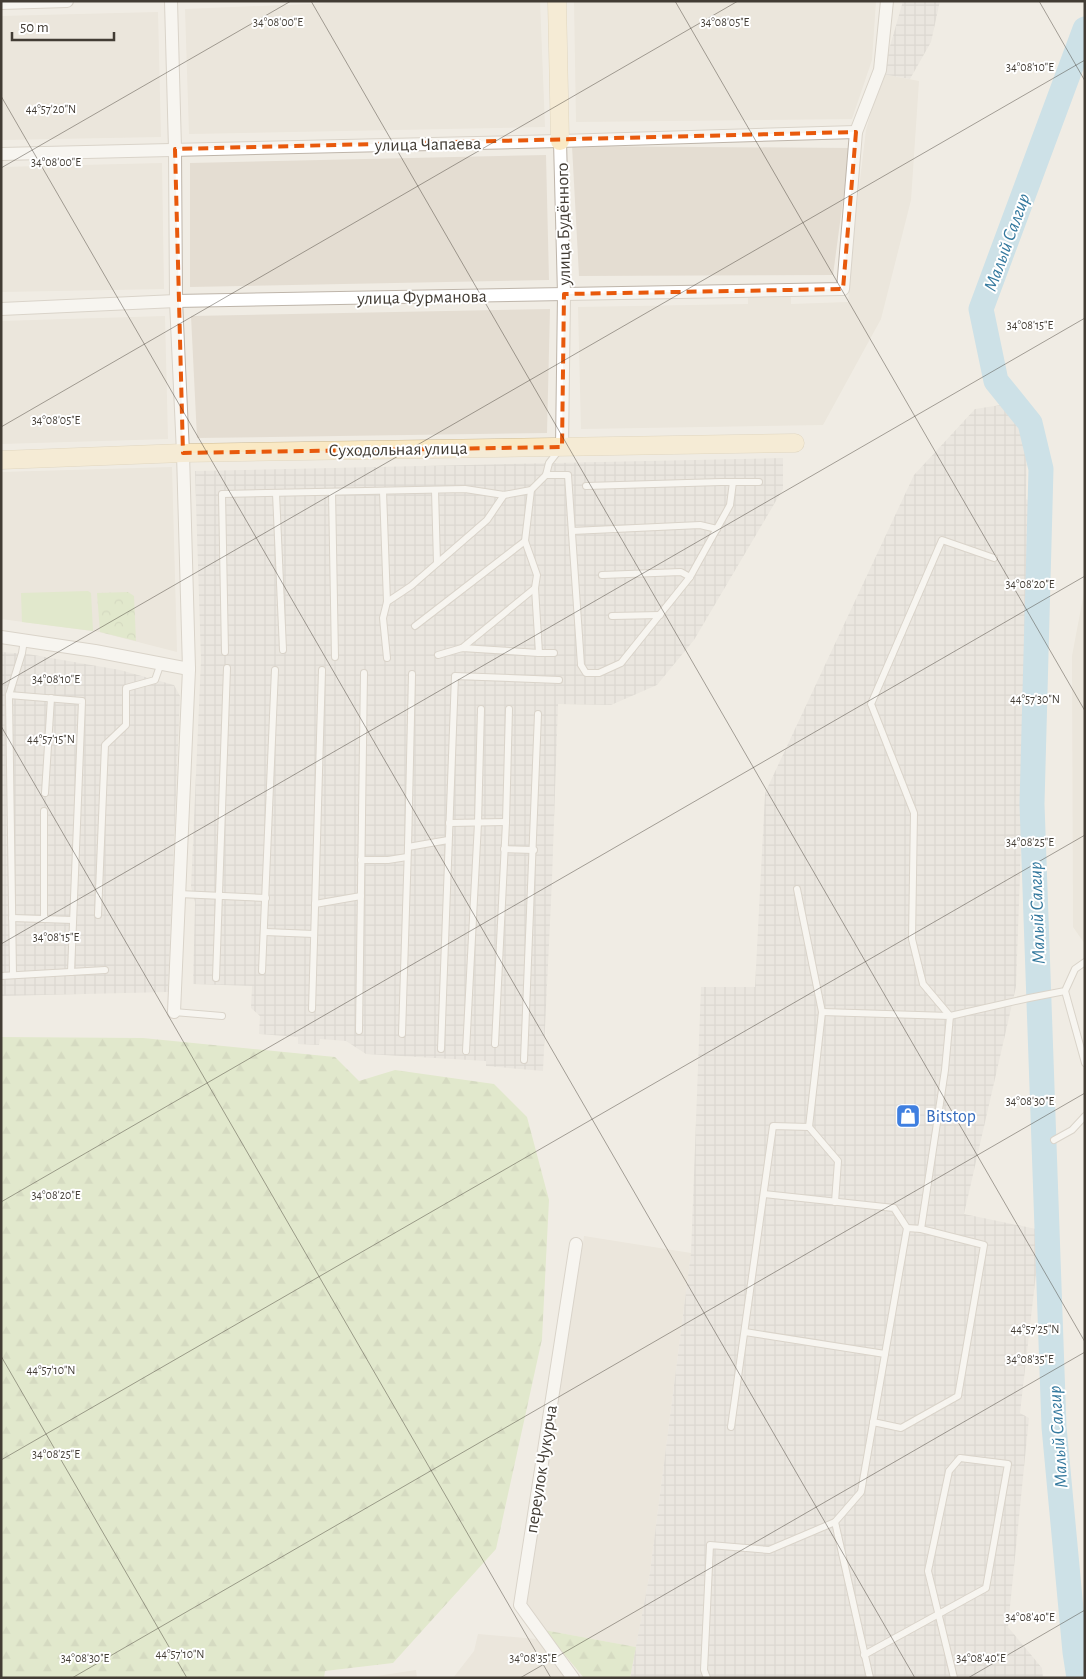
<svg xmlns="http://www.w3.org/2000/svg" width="1086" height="1679" font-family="'Alegreya Sans',sans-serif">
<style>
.residential{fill:#e4ddd2}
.industrial{fill:url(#industrial-grid)}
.forest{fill:url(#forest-firs)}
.park{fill:url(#park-crowns)}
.pitch{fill:#cfe2af}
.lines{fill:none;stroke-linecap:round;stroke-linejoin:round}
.river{stroke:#a3d2ea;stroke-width:25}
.lane-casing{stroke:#beb5aa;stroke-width:8}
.street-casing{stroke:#beb5aa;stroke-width:14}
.secondary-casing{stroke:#cdbb96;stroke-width:19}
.lane{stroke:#fff;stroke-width:6}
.street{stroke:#fff;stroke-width:12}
.secondary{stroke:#fae9c4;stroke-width:18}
.marked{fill:none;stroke:#e8590c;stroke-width:4;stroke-dasharray:10 6;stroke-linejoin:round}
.ticks{fill:none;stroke:#423c34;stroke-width:1;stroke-opacity:0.45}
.labels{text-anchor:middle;stroke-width:4;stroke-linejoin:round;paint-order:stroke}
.street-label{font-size:18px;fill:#423c34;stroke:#fff}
.shop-label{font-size:18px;fill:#366cbe;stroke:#fff;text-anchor:start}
.water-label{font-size:19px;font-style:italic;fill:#34799e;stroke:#fff}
.ticks-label{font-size:12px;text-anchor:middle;fill:#423c34;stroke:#fff;stroke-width:4;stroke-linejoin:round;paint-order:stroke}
</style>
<defs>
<pattern id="industrial-grid" width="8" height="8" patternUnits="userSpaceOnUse" patternTransform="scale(1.25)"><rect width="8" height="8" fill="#e2ddd9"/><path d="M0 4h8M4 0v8" fill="none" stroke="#c3bfbb"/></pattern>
<pattern id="forest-firs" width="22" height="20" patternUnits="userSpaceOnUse" patternTransform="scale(1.25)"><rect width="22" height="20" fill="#cfe2af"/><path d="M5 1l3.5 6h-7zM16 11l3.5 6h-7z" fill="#b3c397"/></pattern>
<pattern id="park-crowns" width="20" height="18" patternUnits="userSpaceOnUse" patternTransform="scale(1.25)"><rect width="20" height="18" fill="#cfe2af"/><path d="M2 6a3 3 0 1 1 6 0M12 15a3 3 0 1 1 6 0" fill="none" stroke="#b3c397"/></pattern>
</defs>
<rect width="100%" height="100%" fill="#f0ece4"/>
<!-- residential -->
<g class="residential">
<polygon points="382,1 540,1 545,127 189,134 185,9"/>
<polygon points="574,1 876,1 872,60 852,119 576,122"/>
<polygon points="158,12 161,137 1,140 1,16"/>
<polygon points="882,74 919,81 911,200 881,319 823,425 581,429 578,307 748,304 748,298 791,297 791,304 848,302 857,205 866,130"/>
<polygon points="572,146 850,148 833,275 579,276"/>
<polygon points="546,155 549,280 190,287 190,163"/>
<polygon points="162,163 164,289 1,292 1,167"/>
<polygon points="550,309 547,433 197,438 191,316"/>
<polygon points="165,316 168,439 1,444 1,321"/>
<polygon points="172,467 177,652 99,632 1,619 1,472"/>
<polygon points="1085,587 1085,944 1073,927 1072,656"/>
<polygon points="584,1236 691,1253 650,1572 636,1647 544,1630 524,1604"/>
<polygon points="478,1634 537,1639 565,1678 453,1678 474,1651"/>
<polygon points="416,1670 417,1678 364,1678"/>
</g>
<!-- industrial -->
<g class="industrial">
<polygon points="903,1 940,1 931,42 910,79 882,74"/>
<polygon points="1001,405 1027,425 1026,499 1033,504 1016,987 964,1214 1041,1230 1020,1413 1029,1418 1008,1627 1042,1668 1043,1678 630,1678 650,1572 691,1253 701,987 755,987 765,793 914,475 975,409"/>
<polygon points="783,458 783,489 694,640 657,685 611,705 558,704 552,880 543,1071 486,1066 486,1061 366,1054 346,1041 320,1039 319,1045 298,1044 298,1037 259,1034 260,1016 251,1008 252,986 193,984 195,902 191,887 201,660 195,471"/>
<polygon points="1,652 28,654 120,670 174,685 180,696 168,992 1,996"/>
</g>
<!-- forest -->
<g class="forest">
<polygon points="1,1037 143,1038 335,1057 359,1081 395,1070 494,1084 527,1117 549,1200 542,1339 496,1549 393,1663 325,1671 324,1678 1,1678"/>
<polygon points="544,1630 636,1647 630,1678 584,1678"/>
</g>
<!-- park -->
<polygon class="park" points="128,592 134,596 136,641 100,632 97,593"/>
<!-- pitch -->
<polygon class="pitch" points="88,591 91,593 93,631 22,622 21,593"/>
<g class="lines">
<!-- river -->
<polyline class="river" points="1079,1678 1075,1652 1054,1427 1032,804 1041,469 1030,423 996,381 981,309 1085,29"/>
<defs>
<g id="lane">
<polyline points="546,475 568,475 581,665 586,673 599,673 621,663 690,577 730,505 733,482"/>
<polyline points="586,486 721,482 759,482"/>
<polyline points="435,490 437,563"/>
<polyline points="531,490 525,541 537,575 535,588 539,653 554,653"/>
<polyline points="383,491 387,602 383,618 387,658"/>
<polyline points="332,492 335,657"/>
<polyline points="276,493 283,650"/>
<polyline points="572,531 700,525 717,529"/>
<polyline points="994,558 942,540 871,704 914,813 912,939 923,984 950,1016 1029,998 1065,991 1075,969 1085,962"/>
<polyline points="602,575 681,572 690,577"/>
<polyline points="387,602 411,586 487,520 504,495"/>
<polyline points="612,616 660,615"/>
<polyline points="415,626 525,541"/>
<polyline points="462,648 535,588"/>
<polyline points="225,652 222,494 465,489 504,495 531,490 546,475 549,463 559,450"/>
<polyline points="438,655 462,648 539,653"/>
<polyline points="9,695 82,701 71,972"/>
<polyline points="45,793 51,698"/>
<polyline points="449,823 506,822"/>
<polyline points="408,847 448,840"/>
<polyline points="504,849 534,850"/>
<polyline points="361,860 388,860 407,857"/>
<polyline points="179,894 266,898"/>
<polyline points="315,904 361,896"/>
<polyline points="98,915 105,745 126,725 126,688 155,680 161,663"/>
<polyline points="12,918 73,920"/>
<polyline points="44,919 44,811"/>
<polyline points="265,932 314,934"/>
<polyline points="262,971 275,670"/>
<polyline points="13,975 9,695 22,653 24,640"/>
<polyline points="1,976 105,970"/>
<polyline points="216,978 227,668"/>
<polyline points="1065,991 1085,1063"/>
<polyline points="312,1009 322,670"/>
<polyline points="174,1012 222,1016"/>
<polyline points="822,1012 950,1016 945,1070 921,1229 907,1228"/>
<polyline points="359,1031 364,673"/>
<polyline points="402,1034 408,847 412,674"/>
<polyline points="495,1044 506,822 509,709"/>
<polyline points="441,1049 455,676 559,680"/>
<polyline points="466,1051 478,823 481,709"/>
<polyline points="524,1060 538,714"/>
<polyline points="809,1127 838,1161 835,1202"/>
<polyline points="1054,1140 1072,1130 1085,1116"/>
<polyline points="764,1194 894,1208 907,1228 861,1492 835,1522 870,1678"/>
<polyline points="745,1332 885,1354"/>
<polyline points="873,1422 901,1428 958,1396 984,1245 921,1229"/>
<polyline points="731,1427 773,1126 809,1127 822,1012 797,889"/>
<polyline points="864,1655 986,1588 1008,1464 960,1458 949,1471 928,1571 954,1678"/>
<polyline points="707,1678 704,1670 710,1545 769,1550 835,1522"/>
</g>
<g id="street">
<polyline points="171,1 175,149 176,301 183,453 189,669 174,1012"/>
<polyline points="1,3 67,1"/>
<polyline points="560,141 564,294 562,447"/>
<polyline points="1,154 560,141 856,132"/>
<polyline points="1,309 176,301 843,289 856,132 880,70 887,1"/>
<polyline points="1,637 95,651 189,669"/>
<polyline points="573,1678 520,1605 576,1244"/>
</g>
<g id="secondary">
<polyline points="557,1 560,141"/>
<polyline points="1,460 183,453 795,443"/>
</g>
</defs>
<!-- lane casing -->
<use href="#lane" class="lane-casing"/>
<!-- street casing -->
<use href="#street" class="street-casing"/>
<!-- secondary casing -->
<use href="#secondary" class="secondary-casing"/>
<!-- lane -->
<use href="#lane" class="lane"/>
<!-- street -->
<use href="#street" class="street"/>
<!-- secondary -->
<use href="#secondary" class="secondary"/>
</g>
<!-- marked area -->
<path d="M0 0H1086V1679H0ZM 856,132 L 843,289 L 564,294 L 562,447 L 183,453 L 175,149 Z" fill="#f0ece4" fill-opacity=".55" fill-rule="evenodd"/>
<path class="marked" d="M 856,132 L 843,289 L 564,294 L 562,447 L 183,453 L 175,149 Z"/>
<!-- ticks -->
<path class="ticks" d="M 311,1 L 1085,1342M 675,1 L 1085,711M 1039,1 L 1085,81M 1,96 L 915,1678M 1,168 L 291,1M 1,427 L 738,1M 1,685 L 1085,60M 1,726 L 551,1678M 1,944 L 1085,318M 1,1202 L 1085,576M 1,1356 L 187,1678M 1,1460 L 1085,835M 72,1678 L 1085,1093M 520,1678 L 1085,1352M 968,1678 L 1085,1610"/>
<!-- icons -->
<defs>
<symbol id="shop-square" viewBox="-11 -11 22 22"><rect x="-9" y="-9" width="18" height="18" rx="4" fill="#3f7fe0" stroke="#fff"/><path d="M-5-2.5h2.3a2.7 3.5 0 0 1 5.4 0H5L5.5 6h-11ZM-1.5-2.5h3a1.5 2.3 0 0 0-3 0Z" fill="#fff"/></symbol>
</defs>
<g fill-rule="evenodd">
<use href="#shop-square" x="894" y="1102" width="28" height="28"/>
</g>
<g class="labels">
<!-- street labels -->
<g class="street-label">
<text transform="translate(428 144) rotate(-1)" y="6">улица Чапаева</text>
<text transform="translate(563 224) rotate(-91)" y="6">улица Будённого</text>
<text transform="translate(422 297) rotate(-1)" y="6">улица Фурманова</text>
<text transform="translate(398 449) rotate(-1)" y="6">Суходольная улица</text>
<text transform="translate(541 1469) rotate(-81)" y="6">переулок Чукурча</text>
</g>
<!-- shop labels -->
<g class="shop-label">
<text x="926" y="1122">Bitstop</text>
</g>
<!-- water labels -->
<g class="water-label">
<text transform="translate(1006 242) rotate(-70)" y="7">Малый Салгир</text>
<text transform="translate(1036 913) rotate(-92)" y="7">Малый Салгир</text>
<text transform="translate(1057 1437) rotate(-94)" y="7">Малый Салгир</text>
</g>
</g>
<g class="ticks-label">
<text x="278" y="26">34°08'00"E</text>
<text x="725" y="26">34°08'05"E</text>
<text x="1030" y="71">34°08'10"E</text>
<text x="51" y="113">44°57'20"N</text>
<text x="56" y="166">34°08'00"E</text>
<text x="1030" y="329">34°08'15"E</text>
<text x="56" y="424">34°08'05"E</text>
<text x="1030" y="588">34°08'20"E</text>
<text x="56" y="683">34°08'10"E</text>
<text x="1035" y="703">44°57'30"N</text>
<text x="51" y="743">44°57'15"N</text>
<text x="1030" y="846">34°08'25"E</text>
<text x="56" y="941">34°08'15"E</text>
<text x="1030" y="1105">34°08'30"E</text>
<text x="56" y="1199">34°08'20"E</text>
<text x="1035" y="1333">44°57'25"N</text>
<text x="1030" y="1363">34°08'35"E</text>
<text x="51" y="1374">44°57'10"N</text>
<text x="56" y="1458">34°08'25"E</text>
<text x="1030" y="1621">34°08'40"E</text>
<text x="180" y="1658">44°57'10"N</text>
<text x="85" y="1662">34°08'30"E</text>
<text x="533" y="1662">34°08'35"E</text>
<text x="981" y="1662">34°08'40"E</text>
</g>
<!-- border -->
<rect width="1086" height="1679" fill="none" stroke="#423c34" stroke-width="5"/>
<!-- scale -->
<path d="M12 32v8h102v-8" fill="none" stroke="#423c34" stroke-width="2.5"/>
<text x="20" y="32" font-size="15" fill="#423c34" stroke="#ffffff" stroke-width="4" paint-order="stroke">50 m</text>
</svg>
